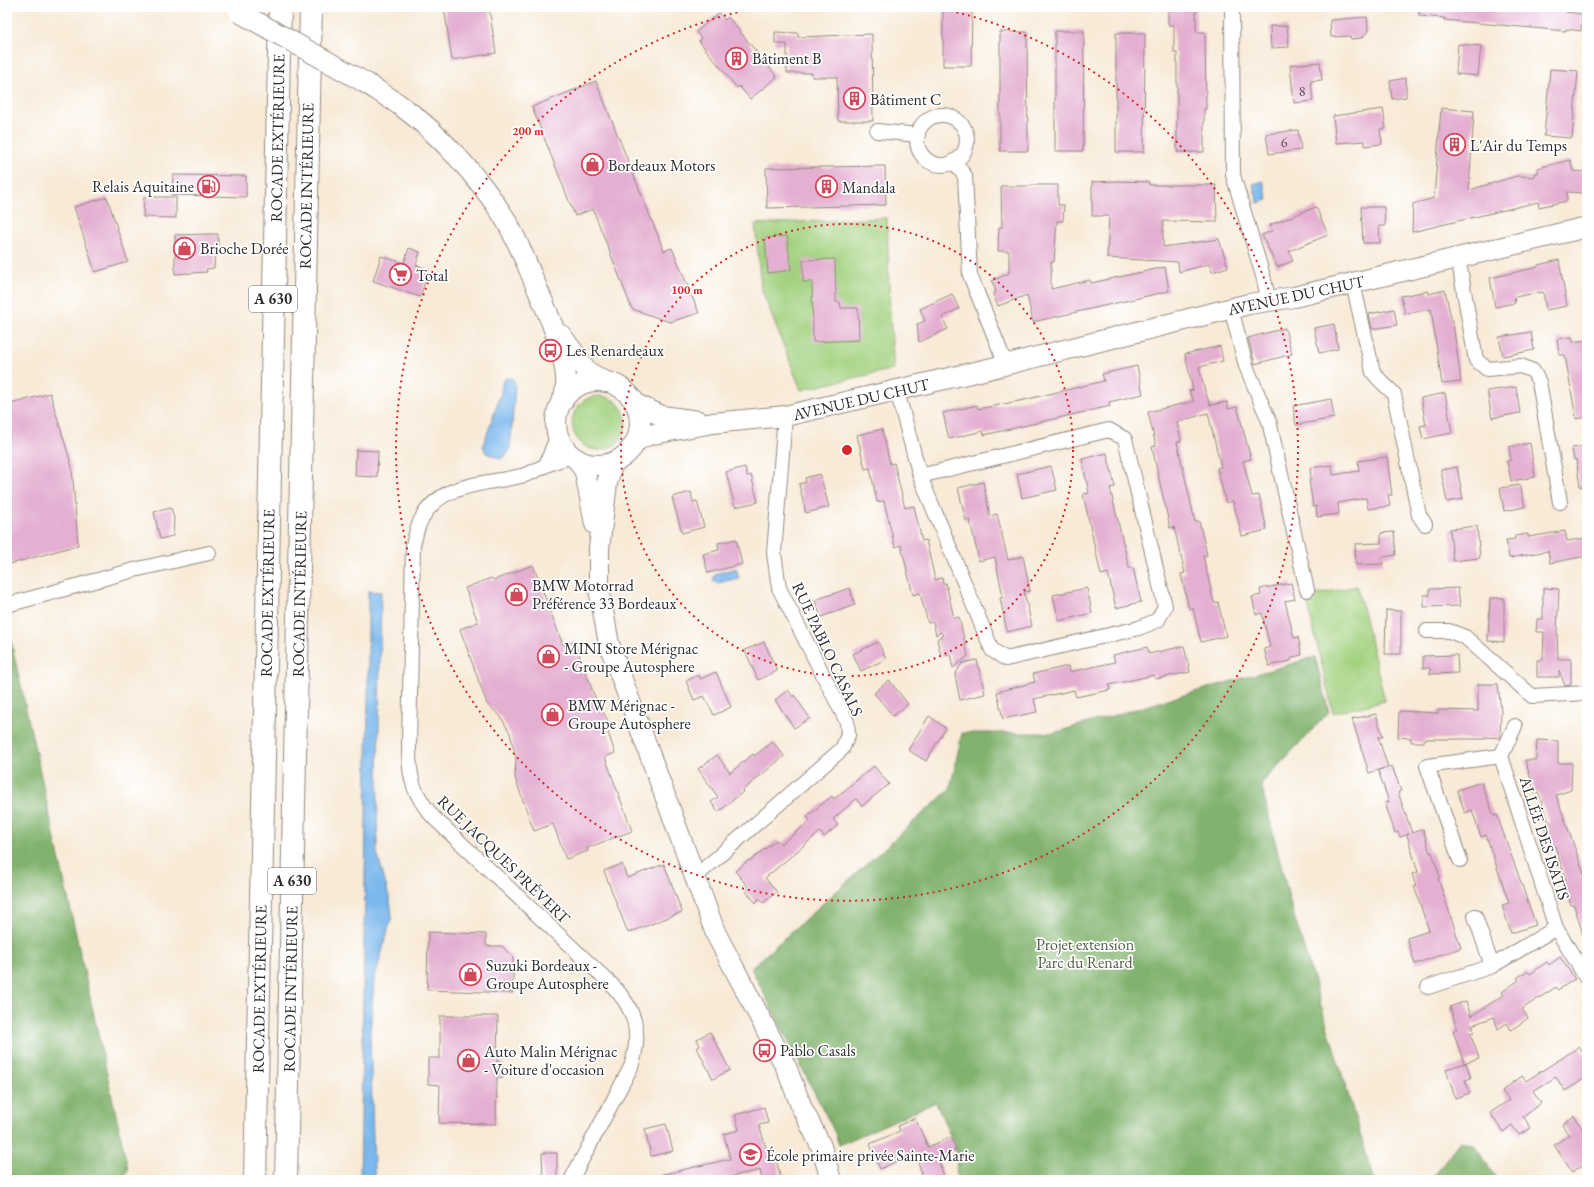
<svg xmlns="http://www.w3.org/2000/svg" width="1594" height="1187" font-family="'EB Garamond',serif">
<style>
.green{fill:#a3d17f;stroke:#677e55}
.forest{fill:#82b36e;stroke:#566f4c}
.water{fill:#7ab8ed;stroke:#52728c}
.building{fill:#e4afd1}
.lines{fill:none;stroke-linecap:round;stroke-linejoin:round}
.street-casing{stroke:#928a81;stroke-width:16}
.secondary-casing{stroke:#928a81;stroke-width:22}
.highway-casing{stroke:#928a81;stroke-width:24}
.street{stroke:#fff;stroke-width:14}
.secondary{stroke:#fff;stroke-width:20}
.highway{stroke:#fff;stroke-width:22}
.secondary-bridge-casing{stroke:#928a81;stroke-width:22;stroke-linecap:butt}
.secondary-bridge{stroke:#fff;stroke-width:20}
.ring{fill:none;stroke:#d62828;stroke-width:2;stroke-dasharray:2 4}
.labels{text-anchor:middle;stroke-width:3.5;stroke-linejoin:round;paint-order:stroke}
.number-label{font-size:14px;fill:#594c54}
.shield{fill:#fff;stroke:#6b6b6b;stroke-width:1}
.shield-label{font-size:15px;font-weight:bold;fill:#2b2b2b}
.poi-label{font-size:16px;fill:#2b2b2b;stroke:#fff;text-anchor:start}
.street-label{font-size:16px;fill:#2b2b2b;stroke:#fff}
.park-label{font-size:16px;fill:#4f5d44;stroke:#fff}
.centre{fill:#d62828;stroke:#fff;stroke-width:2}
.ring-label{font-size:12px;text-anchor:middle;font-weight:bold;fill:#d62828;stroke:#fff;stroke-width:3.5;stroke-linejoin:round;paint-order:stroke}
</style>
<rect width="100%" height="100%" fill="#fff"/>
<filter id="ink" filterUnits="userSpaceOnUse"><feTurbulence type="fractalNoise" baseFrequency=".025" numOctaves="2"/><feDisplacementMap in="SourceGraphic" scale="8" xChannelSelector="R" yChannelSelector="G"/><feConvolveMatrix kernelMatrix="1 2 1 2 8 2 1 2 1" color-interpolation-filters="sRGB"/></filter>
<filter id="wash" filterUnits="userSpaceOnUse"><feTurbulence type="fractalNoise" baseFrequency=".012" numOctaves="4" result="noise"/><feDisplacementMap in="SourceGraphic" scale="16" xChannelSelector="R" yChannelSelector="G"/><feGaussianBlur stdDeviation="0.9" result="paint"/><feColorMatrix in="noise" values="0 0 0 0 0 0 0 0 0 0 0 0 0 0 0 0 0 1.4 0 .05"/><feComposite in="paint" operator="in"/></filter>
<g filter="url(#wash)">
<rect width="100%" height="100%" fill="#f8ead7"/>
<!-- green -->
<g class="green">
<polygon points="887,218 890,314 894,369 801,390 761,288 755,224"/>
<circle cx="599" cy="423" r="27"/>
<polygon points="1357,586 1385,701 1333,713 1306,597"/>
</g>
<!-- forest -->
<g class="forest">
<polygon points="7,623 128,1169 123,1180 7,1180"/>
<polygon points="1315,657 1329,712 1261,784 1291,906 1374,1180 957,1180 956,1150 936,1102 839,1145 835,1133 751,968 950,789 962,733 1053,733"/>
<polygon points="1460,1141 1474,1145 1498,1180 1430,1180"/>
</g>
<!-- water -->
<g class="water">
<polygon points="1263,181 1268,200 1258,203 1253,184"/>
<polygon points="510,378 514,380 515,386 510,450 506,455 501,459 486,453 483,446 501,393 502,384 505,379"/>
<polygon points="736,568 739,578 718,583 713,580 715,574"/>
<polygon points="368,591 381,592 377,852 390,901 392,916 374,980 370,1034 374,1171 375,1180 360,1180 368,701"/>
</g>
<g id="blocks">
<!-- building -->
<g class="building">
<polygon points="444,7 489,7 496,53 452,60"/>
<polygon points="1168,7 1196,7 1196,32 1205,32 1206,109 1204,109 1204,152 1177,152 1177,53 1174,53 1174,25 1168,25"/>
<polygon points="1420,7 1546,7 1566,9 1566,12 1582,14 1581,31 1566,29 1566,31 1444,20 1445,18 1419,16"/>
<polygon points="972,9 971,66 943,66 943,10"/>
<polygon points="719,13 725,20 728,17 777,77 750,99 739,86 737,88 699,41 701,38 696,32"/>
<polygon points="1367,17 1368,31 1362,38 1351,39 1350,36 1331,37 1330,20"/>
<polygon points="1270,26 1287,26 1289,47 1271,48"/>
<polygon points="1055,31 1084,31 1083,151 1055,151"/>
<polygon points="775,32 798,33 798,37 872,34 873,121 838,121 837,77 812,77 812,73 787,73 787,44 775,44"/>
<polygon points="1000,32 1027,32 1028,151 1000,151"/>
<polygon points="1116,33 1145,33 1144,152 1116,152"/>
<polygon points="1458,44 1481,46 1478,76 1456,74"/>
<polygon points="1320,62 1322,80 1311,81 1313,101 1294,103 1290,65"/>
<polygon points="1550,69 1578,71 1572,138 1544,136"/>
<polygon points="1406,78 1406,97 1392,99 1390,81"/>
<polygon points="596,81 664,251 672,248 699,313 670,322 632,309 593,209 575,216 532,107"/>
<polygon points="1441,108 1474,111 1469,190 1517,176 1534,177 1534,173 1538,173 1538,168 1570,160 1573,171 1587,172 1585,193 1567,192 1567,201 1539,207 1538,202 1412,232 1413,204 1434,198"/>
<polygon points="1383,109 1386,128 1380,129 1382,144 1365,146 1365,141 1336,143 1333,116"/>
<polygon points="1298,130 1301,150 1269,154 1266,134"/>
<polygon points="885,166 886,205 767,208 766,168"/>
<polygon points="173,175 246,176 246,197 172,195"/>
<polygon points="1116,181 1149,182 1149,185 1216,185 1217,222 1163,221 1163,247 1219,239 1228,267 1212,272 1209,264 1179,272 1178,262 1107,258 1109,216 1092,216 1092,182"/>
<polygon points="1031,185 1058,185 1058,205 1064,205 1063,221 1057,221 1054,262 1051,262 1051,289 1090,280 1091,283 1165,267 1169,291 1033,322 1027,295 998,306 993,294 996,292 992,281 1009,273 1009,251 998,251 999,227 1002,227 1001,186 1031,186"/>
<polygon points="107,197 128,262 95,272 74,207"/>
<polygon points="144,197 176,197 176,218 143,217"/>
<polygon points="1316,207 1328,235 1289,251 1293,261 1277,267 1262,235 1272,231 1270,225"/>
<polygon points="1361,207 1384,207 1385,226 1379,226 1380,243 1363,243"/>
<polygon points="211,234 218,234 218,253 215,253 214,268 206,269 207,272 175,274 175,235"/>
<polygon points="787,236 791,270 768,273 765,238"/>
<polygon points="409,248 420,252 416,265 429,270 420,297 373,281 381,256 404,263"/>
<polygon points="835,259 836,302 840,302 841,308 858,308 859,340 813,342 812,282 803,282 803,260"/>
<polygon points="1559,260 1567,306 1546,310 1543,292 1514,297 1515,303 1495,307 1490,278 1538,267 1538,265"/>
<polygon points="1445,290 1452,323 1453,323 1461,382 1442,384 1431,309 1405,314 1401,296 1428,291 1429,294"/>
<polygon points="952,294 959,309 942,317 948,329 919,342 917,324 925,321 920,309"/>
<polygon points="1394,309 1397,325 1372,329 1369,314"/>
<polygon points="1334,324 1338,349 1319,353 1314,328"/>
<polygon points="1285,328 1292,354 1255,364 1248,338"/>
<polygon points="1531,332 1534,350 1503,356 1499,337"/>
<polygon points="1572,337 1573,342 1587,340 1587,417 1576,419 1565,355 1559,355 1557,339"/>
<polygon points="1220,346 1223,361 1199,367 1204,388 1210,405 1227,402 1228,409 1237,407 1251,459 1243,461 1252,496 1259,495 1267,530 1242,536 1233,501 1226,503 1217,468 1221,467 1208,413 1177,422 1181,441 1177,442 1195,522 1199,521 1201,529 1207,555 1203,556 1214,603 1218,602 1226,636 1201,642 1193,608 1189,609 1181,574 1185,573 1174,527 1170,528 1152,447 1156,446 1148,412 1194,401 1189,391 1193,390 1185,354"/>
<polygon points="1137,366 1143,394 1109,402 1110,406 1019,427 984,435 983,431 949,439 943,413 977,405 978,409 1024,400 1104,381 1102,374"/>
<polygon points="1516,387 1520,413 1492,418 1487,391"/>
<polygon points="50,393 72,467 78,545 7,565 7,405"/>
<polygon points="1445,393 1452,433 1423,439 1420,426 1426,425 1421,398"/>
<polygon points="1331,399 1334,418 1296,425 1293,406"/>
<polygon points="882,429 890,464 894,463 905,508 914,506 922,541 926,540 935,580 942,578 943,584 946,583 954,618 959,617 968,656 953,668 950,654 941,656 937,639 943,635 941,632 936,635 933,622 928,623 920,593 913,595 901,545 895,547 884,501 877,502 870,468 865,469 857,435"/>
<polygon points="1530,443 1535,477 1511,481 1507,461 1511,460 1509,447"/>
<polygon points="1587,446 1587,486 1580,487 1576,459 1574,460 1572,448"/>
<polygon points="356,450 378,451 377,477 355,476"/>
<polygon points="1107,453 1115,487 1110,488 1121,534 1129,568 1133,568 1141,602 1116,608 1108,573 1101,575 1083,494 1089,493 1082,459"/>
<polygon points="1387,457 1392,495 1388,495 1390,506 1368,509 1366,498 1338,503 1339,514 1317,517 1316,506 1313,507 1309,479 1311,479 1310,468 1332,465 1333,475 1359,471 1358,461"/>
<polygon points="1051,466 1057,490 1022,498 1017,474"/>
<polygon points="745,467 747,476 751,475 758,502 735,507 726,472"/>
<polygon points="1457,467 1463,499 1447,502 1441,470"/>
<polygon points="820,474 829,507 806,513 799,484 806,482 805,478"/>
<polygon points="983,482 990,516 997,514 1008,560 1023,556 1030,591 1024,592 1032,626 1007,632 1000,598 1003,597 995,557 979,561 970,520 966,521 958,488"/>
<polygon points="1520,485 1525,507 1504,511 1500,488"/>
<polygon points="691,492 693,502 697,501 704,527 682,533 672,497"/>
<polygon points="171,508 174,518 173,536 160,539 154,512"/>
<polygon points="1477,526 1480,558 1453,561 1450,529"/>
<polygon points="1565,531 1567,541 1587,538 1587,556 1550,563 1548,551 1509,558 1506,540 1515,539 1515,536 1528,534 1528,537"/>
<polygon points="1394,532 1396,555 1382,557 1383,564 1356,565 1355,544 1381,543 1381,533"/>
<polygon points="736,539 742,564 708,573 703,554 719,550 718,543"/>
<polygon points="533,565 563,645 574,641 596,700 608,721 608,732 615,753 605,757 632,831 587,848 588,851 566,859 553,824 534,831 515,778 516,758 510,733 501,717 487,704 460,629 478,622 465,588 491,578 494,580"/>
<polygon points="1291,583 1295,599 1285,601 1294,638 1298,637 1302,655 1293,657 1290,661 1269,666 1264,649 1270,647 1262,613 1256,615 1252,597 1261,595 1260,589"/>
<polygon points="850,588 855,605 821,617 815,600"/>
<polygon points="1087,588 1092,613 1059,621 1053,595"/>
<polygon points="1458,588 1460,606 1424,607 1424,595 1430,595 1430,589"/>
<polygon points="1543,588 1559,589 1557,632 1558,659 1571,659 1571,685 1565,686 1559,670 1559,677 1537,677 1537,660 1543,660 1544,632 1536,632 1537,619 1543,619"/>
<polygon points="1490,598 1504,598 1504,642 1488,641"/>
<polygon points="1386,610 1401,611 1401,654 1385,654"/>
<polygon points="764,642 777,671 758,680 745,650"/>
<polygon points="878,642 886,659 861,671 853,654"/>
<polygon points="1184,646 1190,672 1155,679 1154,675 1109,685 1110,690 1076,697 1074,690 1034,699 1037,712 1003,719 997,692 1035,682 1033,674 1068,666 1070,672 1115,662 1113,655 1147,647 1149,654"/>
<polygon points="1457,655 1458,673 1430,674 1430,668 1423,668 1423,656"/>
<polygon points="977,660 985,694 960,700 955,675 962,663"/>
<polygon points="716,672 731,707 714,715 704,696 694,700 686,681 699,675 700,679"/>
<polygon points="889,680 908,704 893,716 874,693"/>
<polygon points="1478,684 1498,684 1501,712 1500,738 1485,737 1485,739 1424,739 1424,742 1411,742 1411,738 1398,737 1399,711 1438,713 1438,710 1478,711"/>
<polygon points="788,690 793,697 794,695 810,718 794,728 775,700"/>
<polygon points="1376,714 1383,737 1378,737 1388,767 1369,773 1352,719"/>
<polygon points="929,716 946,728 926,761 908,750"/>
<polygon points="1537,740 1558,741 1558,763 1572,763 1571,790 1556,795 1584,874 1587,873 1587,937 1584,938 1574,905 1571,905 1563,881 1566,880 1555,846 1552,847 1544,824 1549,823 1538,792 1535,793 1525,760 1536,760"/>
<polygon points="773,742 784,756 743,790 744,791 718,812 711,802 718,797 698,769 717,755 730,773 753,754 754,756"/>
<polygon points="874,766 889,784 862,806 856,799 833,819 838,825 824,837 820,832 765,878 777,892 763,903 759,898 756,903 746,891 749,888 735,871 749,860 750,861 776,840 781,844 810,821 807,816 832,796 834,799"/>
<polygon points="1392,766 1401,791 1398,792 1412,833 1423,829 1430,853 1432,852 1440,877 1438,878 1461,948 1415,964 1407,938 1429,931 1414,886 1416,886 1412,874 1418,872 1407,835 1409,834 1400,837 1398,832 1395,833 1385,803 1389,802 1378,770"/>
<polygon points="1481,782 1494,816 1497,815 1536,925 1511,933 1502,905 1509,903 1486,835 1481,837 1472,810 1465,813 1457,790"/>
<polygon points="622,864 627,878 664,864 682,912 628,933 604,871"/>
<polygon points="428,932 486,934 486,946 502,946 513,958 513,993 427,990"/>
<polygon points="1560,957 1575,979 1558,990 1556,987 1522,1009 1528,1018 1511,1030 1507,1023 1498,1029 1494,1017 1472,1025 1474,1032 1470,1033 1479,1058 1464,1063 1453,1031 1457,1029 1450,1007 1466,1001 1471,1016 1504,995 1502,992 1519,980 1517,978 1527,971 1530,974 1547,962 1549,965"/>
<polygon points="440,1016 498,1016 497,1062 503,1062 503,1078 497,1078 496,1124 439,1123 440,1085 428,1084 428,1058 440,1058"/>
<polygon points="710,1032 730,1070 713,1079 697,1048 700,1046 697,1039"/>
<polygon points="1579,1047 1587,1059 1587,1077 1565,1091 1556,1077 1533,1091 1541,1103 1523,1116 1531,1128 1519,1135 1512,1125 1503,1132 1490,1113 1509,1100 1502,1091 1522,1076 1526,1081"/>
<polygon points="1466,1063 1471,1078 1465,1080 1470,1093 1455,1098 1446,1069"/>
<polygon points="764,1107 768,1123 759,1125 767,1151 774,1149 781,1180 762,1180 760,1170 716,1180 660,1180 660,1175 730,1159 724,1134 739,1130 735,1115"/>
<polygon points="1574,1116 1587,1135 1587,1162 1572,1172 1554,1145 1569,1135 1562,1125"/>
<polygon points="915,1118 928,1147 951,1137 956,1150 938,1158 945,1180 924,1180 915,1153 880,1169 870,1144 900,1131 898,1126"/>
<polygon points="666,1124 673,1151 651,1156 645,1129"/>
<polygon points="542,1153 557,1153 557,1180 543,1180"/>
</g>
</g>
</g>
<g filter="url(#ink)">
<use href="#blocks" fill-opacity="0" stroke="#928a81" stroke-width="1"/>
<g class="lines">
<defs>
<g id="street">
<polyline points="1232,7 1233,175 1263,276 1269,301"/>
<circle cx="942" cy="140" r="25"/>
<polyline points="877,131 918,135"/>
<polyline points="954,161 965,176 970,275 1006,365"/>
<polyline points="1458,257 1476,360 1487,369 1521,366 1533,371 1539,382 1560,502"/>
<path d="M 1353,283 L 1373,372 C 1379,381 1387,386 1394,394 L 1419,515 L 1425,524"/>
<polyline points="1231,308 1246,366 1269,421 1307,590"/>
<polyline points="897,391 920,476 992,650 1006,659 1139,628 1158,620 1165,606 1125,439 1109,430 920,476"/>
<polyline points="546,465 558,434"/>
<polyline points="7,605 134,570 209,553"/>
<polyline points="1427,631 1449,631 1465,637 1532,696 1587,693"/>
<polyline points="1515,726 1501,756 1556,928 1587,979"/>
<polyline points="1460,860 1427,766 1501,756"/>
<polyline points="695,877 842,749 848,735 847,722 779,588 774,553 785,416"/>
<polyline points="1475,916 1492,966"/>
<polyline points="1428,987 1492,966 1556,928"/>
<path d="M 571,1180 L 631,1067 C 642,1034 636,1009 611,984 L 433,817 C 413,793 409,779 409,747 L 413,545 C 415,539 416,532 418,527 C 434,482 483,485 521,476 C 531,474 538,469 546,465 C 555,461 564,459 572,456"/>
</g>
<g id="secondary">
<path d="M 366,83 C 378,91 390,98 401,106 C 438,132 480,179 504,217 C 519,242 529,270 541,297 C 551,320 568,361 566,386 C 566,391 564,396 563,401"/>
<polyline points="561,335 588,372 606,382"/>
<circle cx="598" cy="423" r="42"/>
<polyline points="636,404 662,416 698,421"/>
<polyline points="636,441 648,435 713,423 785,416 988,369 1249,304 1294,297 1587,227"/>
<polyline points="577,459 585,472 595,524"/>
<polyline points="613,462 607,483 599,548 599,589 609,644 716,934 786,1067 802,1108 821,1146 831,1180"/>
</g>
<g id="highway">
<polyline points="255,1180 280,7"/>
<polyline points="286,1180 311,7"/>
</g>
</defs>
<!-- street casing -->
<use href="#street" class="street-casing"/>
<!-- secondary casing -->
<use href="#secondary" class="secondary-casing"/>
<!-- highway casing -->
<use href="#highway" class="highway-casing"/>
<!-- street -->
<use href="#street" class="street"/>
<!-- secondary -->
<use href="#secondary" class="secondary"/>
<!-- highway -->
<use href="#highway" class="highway"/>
<defs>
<polyline id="secondary-bridge" points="239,12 366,83"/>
</defs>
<!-- secondary-bridge casing -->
<use href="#secondary-bridge" class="secondary-bridge-casing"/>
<!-- secondary-bridge -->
<use href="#secondary-bridge" class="secondary-bridge"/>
</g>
</g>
<!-- distance rings -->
<g class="ring">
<circle cx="847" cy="450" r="226"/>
<path d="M933 7A451 451 0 1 1 761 7"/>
</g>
<!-- icons -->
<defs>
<symbol id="building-ring" viewBox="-11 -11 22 22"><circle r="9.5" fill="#fff" stroke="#d1495b" stroke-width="1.5"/><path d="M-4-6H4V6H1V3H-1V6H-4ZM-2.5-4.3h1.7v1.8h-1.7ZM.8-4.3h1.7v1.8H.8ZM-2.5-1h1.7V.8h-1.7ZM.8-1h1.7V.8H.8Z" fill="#d1495b"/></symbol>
<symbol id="shop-ring" viewBox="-11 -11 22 22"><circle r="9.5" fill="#fff" stroke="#d1495b" stroke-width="1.5"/><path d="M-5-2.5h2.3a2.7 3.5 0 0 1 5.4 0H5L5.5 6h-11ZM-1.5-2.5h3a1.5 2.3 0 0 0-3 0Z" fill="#d1495b"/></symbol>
<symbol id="fuel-ring" viewBox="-11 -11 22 22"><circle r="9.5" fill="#fff" stroke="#d1495b" stroke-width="1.5"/><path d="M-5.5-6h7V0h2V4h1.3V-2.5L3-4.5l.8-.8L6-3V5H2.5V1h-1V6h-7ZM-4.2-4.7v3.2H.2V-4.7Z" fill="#d1495b"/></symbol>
<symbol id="supermarket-ring" viewBox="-11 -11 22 22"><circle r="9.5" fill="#fff" stroke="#d1495b" stroke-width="1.5"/><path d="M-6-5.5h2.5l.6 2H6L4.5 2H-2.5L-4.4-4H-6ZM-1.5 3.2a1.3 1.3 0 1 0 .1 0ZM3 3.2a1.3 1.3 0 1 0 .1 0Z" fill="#d1495b"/></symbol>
<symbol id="bus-ring" viewBox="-11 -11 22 22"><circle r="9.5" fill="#fff" stroke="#d1495b" stroke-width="1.5"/><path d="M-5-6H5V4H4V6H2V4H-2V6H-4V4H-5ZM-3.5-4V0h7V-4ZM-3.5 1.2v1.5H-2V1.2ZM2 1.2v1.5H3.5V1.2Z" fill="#d1495b"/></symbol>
<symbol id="school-ring" viewBox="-11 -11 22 22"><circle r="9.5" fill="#fff" stroke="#d1495b" stroke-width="1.5"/><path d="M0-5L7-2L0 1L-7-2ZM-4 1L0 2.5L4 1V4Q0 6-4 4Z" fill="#d1495b"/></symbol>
</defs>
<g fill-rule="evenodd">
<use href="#building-ring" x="724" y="46" width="25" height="25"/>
<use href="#building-ring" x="842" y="86" width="25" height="25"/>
<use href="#building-ring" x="1442" y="132" width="25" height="25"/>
<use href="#shop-ring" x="580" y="152" width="25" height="25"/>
<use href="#fuel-ring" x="196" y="174" width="25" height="25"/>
<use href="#building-ring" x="814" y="174" width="25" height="25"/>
<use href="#shop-ring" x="172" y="236" width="25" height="25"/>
<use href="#supermarket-ring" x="388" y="262" width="25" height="25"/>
<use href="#bus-ring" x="538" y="338" width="25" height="25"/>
<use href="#shop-ring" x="504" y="582" width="25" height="25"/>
<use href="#shop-ring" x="536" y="644" width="25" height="25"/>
<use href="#shop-ring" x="540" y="702" width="25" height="25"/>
<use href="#shop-ring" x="458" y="962" width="25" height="25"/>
<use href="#bus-ring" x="752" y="1038" width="25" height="25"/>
<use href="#shop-ring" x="456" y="1048" width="25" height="25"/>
<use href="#school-ring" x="738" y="1142" width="25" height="25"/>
</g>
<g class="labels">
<!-- number labels -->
<g class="number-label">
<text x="1302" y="96">8</text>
<text x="1284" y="147">6</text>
</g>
<!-- shield labels -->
<g class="shield">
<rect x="249" y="286" width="48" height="26" rx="3"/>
<rect x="268" y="868" width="48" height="26" rx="3"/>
</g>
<g class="shield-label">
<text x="273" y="304">A 630</text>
<text x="292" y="886">A 630</text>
</g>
<!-- poi labels -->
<g class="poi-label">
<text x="752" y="64">Bâtiment B</text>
<text x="870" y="105">Bâtiment C</text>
<text x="1470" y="151">L'Air du Temps</text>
<text x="608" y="171">Bordeaux Motors</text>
<text x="194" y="192" text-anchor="end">Relais Aquitaine</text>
<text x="842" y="193">Mandala</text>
<text x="200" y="254">Brioche Dorée</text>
<text x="416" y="281">Total</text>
<text x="566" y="356">Les Renardeaux</text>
<text x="532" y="591">BMW Motorrad<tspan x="532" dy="18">Préférence 33 Bordeaux</tspan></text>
<text x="564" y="654">MINI Store Mérignac<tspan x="564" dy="18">- Groupe Autosphere</tspan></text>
<text x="568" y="711">BMW Mérignac -<tspan x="568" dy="18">Groupe Autosphere</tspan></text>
<text x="486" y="971">Suzuki Bordeaux -<tspan x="486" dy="18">Groupe Autosphere</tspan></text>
<text x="780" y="1056">Pablo Casals</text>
<text x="484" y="1057">Auto Malin Mérignac<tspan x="484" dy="18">- Voiture d'occasion</tspan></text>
<text x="766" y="1161">École primaire privée Sainte-Marie</text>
</g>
<!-- street labels -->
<g class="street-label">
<text transform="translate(277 138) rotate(-89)" y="6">ROCADE EXTÉRIEURE</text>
<text transform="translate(306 186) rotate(-89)" y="6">ROCADE INTÉRIEURE</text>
<text transform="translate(1296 295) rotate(-12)" y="6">AVENUE DU CHUT</text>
<text transform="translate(861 399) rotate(-13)" y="6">AVENUE DU CHUT</text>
<text transform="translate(267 593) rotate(-89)" y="6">ROCADE EXTÉRIEURE</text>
<text transform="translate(299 594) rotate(-89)" y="6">ROCADE INTÉRIEURE</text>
<text transform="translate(828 649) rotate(65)" y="6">RUE PABLO CASALS</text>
<text transform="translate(1545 838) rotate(72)" y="6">ALLÉE DES ISATIS</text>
<text transform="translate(504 859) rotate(44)" y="6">RUE JACQUES PRÉVERT</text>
<text transform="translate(259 989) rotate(-89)" y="6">ROCADE EXTÉRIEURE</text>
<text transform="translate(290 989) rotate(-89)" y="6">ROCADE INTÉRIEURE</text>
</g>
<!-- park labels -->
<g class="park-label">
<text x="1085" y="950">Projet extension<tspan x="1085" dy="18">Parc du Renard</tspan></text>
</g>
</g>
<circle cx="847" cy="450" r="6" class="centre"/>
<g class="ring-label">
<text x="528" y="135">200 m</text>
<text x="687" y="294">100 m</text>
</g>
<!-- margin -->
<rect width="1594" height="1187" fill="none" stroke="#fff" stroke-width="24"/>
</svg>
